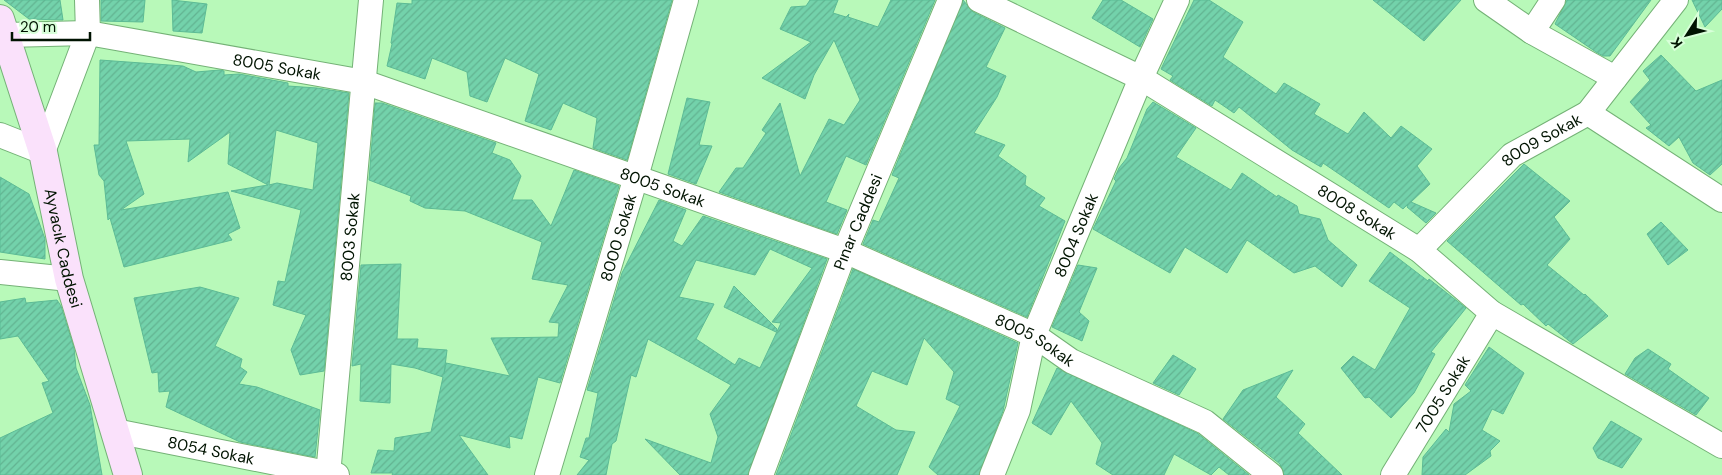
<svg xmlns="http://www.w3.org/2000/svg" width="1722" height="475" font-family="'DM Sans',sans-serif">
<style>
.building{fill:url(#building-hatch);stroke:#5cbb95;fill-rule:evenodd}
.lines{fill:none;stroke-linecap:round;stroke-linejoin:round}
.street-casing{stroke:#74b276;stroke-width:26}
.secondary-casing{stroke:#74b276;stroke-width:30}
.street{stroke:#fff;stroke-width:24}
.secondary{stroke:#fae1fb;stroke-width:28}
.labels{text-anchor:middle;stroke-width:5;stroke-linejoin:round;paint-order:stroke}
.street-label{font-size:16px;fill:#001301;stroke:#d8ffd9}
</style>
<defs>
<pattern id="building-hatch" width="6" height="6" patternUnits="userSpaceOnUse" patternTransform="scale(1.25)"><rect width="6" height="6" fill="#73d2ab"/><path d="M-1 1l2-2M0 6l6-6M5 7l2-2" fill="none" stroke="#62b391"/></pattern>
</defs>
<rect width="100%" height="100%" fill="#b8f9b9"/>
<!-- building -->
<g class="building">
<polygon points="4,0 60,0 63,20 29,19"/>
<polygon points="101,0 145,0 143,22 101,21"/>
<polygon points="172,0 207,4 202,33 173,31"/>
<polygon points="412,0 672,0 627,160 593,148 597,118 563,103 551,130 525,121 539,74 505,58 487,102 470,96 467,72 432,58 425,79 387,66 392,44 391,43 397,3 412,4"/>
<polygon points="810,0 838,0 833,13 846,17 849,14 848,17 878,27 891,0 935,0 866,165 846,156 826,202 847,210 837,234 719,192 736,168 743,168 766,133 762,130 780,103 800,176 829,119 844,125 860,100 834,40 814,75 805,99 762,78 811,42 780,29 791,7 806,6"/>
<polygon points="963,0 973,12 1005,28 986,67 1006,76 997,97 974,133 1005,145 998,156 1026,176 1025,185 1045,198 1039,206 1065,221 1027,317 863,244 873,220 879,222 899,178 892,175"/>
<polygon points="1103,0 1121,0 1153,19 1140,47 1092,18"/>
<polygon points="1194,0 1209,0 1243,22 1223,57 1276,94 1284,83 1320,104 1314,114 1348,134 1364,112 1391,138 1401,126 1432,149 1417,166 1430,184 1411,202 1436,213 1426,223 1407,207 1408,204 1403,209 1394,202 1389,208 1323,163 1321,167 1292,150 1239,107 1234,113 1215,100 1212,106 1170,80 1173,76 1161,69"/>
<polygon points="1373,0 1461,0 1424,41"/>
<polygon points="1567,0 1651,0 1610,56 1603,56 1596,52 1555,24"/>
<polygon points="1692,0 1722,0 1722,9 1705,27"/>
<polygon points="1661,55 1696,91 1722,80 1722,164 1710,175 1693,163 1679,137 1669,146 1646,128 1651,125 1630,102 1650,80 1643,71"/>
<path d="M 100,60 L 183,66 L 196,72 L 220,70 L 224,71 L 224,75 L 239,74 L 288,83 L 288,86 L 317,88 L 349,93 L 324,371 L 300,375 L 291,350 L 306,315 L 273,305 L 278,281 L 285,282 L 301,210 L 231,191 L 268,185 L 228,164 L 230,132 L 188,162 L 190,139 L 126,141 L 144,194 L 121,210 L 228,192 L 240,228 L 228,234 L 232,240 L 124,267 L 110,218 L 108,220 L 104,181 L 99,175 L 94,145 L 99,145 ZM 276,130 L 318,143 L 313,190 L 277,183 L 269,185 Z"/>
<polygon points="687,98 710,102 699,145 712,146 696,184 668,174"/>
<polygon points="1153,102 1196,128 1176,157 1231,190 1242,173 1277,197 1278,195 1297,206 1299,214 1320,219 1328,240 1357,265 1342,287 1315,266 1294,273 1247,240 1227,273 1185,247 1170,273 1093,229 1116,181 1114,179 1119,168 1127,158 1147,109"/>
<polygon points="375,103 382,103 496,143 492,153 510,160 521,176 512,200 532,200 551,226 574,170 619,186 560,383 538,377 522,439 509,436 510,448 459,435 488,475 392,475 393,473 371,473 378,450 394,451 395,438 431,432 443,377 415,368 391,364 390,403 360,401 361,364 352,366 361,265 401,264 397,339 418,339 417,348 447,350 444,374 446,363 510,376 491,338 558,337 559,323 549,322 568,285 532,279 542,242 465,211 425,208 410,201 411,196 369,180"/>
<polygon points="1524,164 1570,201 1554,217 1570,239 1547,265 1584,295 1585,294 1608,316 1573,344 1548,324 1546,326 1523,304 1521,305 1447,241"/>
<polygon points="0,177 29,194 45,239 45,259 0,252"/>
<path d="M 659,200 L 686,210 L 673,241 L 682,246 L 703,216 L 827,259 L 748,475 L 680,475 L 645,439 L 711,463 L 718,437 L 710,414 L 731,385 L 648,339 L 636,377 L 631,375 L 616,441 L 612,444 L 606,475 L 577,475 L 589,460 L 580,457 L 586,438 L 589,438 L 598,393 L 587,390 L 622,273 ZM 770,249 L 812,268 L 772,322 L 781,323 L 760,368 L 739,358 L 735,365 L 696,339 L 714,304 L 679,297 L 696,260 L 755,275 Z"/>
<polygon points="1661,222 1688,250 1668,265 1647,234"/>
<polygon points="1390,252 1428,281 1429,279 1466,308 1431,352 1435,354 1414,393 1391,418 1369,397 1365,398 1341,368 1353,356 1375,370 1410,308 1369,281"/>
<polygon points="1078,265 1097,268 1079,312 1089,321 1082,341 1052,327"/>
<polygon points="853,269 1018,343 1003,411 979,475 938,475 929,467 960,406 946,399 954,372 924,338 907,385 872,371 856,406 896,430 915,432 897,475 776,475"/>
<polygon points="734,286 777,329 776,332 724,307"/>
<polygon points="200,287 239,298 215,346 242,359 240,367 247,372 239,384 257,387 320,410 315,457 240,442 166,407 170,391 159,392 158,372 152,373 134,298"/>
<polygon points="25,298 26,303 57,300 61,306 74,348 76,368 90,405 102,475 0,475 0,438 53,413 42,383 49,381 18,336 0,339 0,302"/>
<polygon points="1489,347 1524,373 1503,414 1492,409 1482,430 1500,441 1490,451 1491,456 1465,475 1422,475 1423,457 1446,429 1449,432 1454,404 1471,391 1465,385"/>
<polygon points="1648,349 1671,364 1668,369 1709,398 1696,415 1625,374 1635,358"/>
<polygon points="1173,355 1196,369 1179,395 1153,383"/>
<polygon points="1057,368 1197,433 1249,475 1229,475 1219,467 1211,475 1174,454 1164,475 1113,475 1096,464 1102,443 1071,401 1051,435 1032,423"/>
<polygon points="1293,370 1276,397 1305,424 1298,433 1342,475 1284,475 1280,464 1223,419 1243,390"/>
<polygon points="1611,421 1642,439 1622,468 1598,458 1593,448"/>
</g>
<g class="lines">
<defs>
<g id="street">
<path id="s1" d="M 979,0 L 1141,78 L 1419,250 L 1492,313 L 1722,446"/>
<polyline points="1486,0 1532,32 1615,78"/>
<polyline points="1532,32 1553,0"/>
<path id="s2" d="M 6,35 L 88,33 L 364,82 L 845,251 L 1034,335 L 1071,361 L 1205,422 L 1271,475"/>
<polyline points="1588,113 1722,200"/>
<polyline points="0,135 43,152 88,33 87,0"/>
<path id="s3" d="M 1419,250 L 1512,155 L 1588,113 L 1676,0"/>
<polyline points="0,272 69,279"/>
<path id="s4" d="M 115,431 L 337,475"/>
<path id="s5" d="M 328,475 L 371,0"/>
<path id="s6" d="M 547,475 L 636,177 L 686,0"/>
<path id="s7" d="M 761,475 L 845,251 L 950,0"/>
<path id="s8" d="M 992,475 L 1018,410 L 1034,335 L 1141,78 L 1177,0"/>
<path id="s9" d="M 1393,475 L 1492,313"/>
</g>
<g id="secondary">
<path id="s10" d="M 0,19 L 43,152 L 69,279 L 128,475"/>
</g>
</defs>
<!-- street casing -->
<use href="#street" class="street-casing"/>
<!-- secondary casing -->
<use href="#secondary" class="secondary-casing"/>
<!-- street -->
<use href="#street" class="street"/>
<!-- secondary -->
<use href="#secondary" class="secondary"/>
</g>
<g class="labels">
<!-- street labels -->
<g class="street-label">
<text dy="6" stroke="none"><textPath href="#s2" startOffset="274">8005 Sokak</textPath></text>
<text dy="6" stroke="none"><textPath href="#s3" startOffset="166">8009 Sokak</textPath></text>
<text dy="6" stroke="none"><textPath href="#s2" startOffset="679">8005 Sokak</textPath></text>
<text dy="6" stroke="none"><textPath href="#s1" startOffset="434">8008 Sokak</textPath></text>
<text dy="6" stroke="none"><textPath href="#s7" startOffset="271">Pınar Caddesi</textPath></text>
<text dy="6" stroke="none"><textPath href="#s8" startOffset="255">8004 Sokak</textPath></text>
<text dy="6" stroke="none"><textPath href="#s5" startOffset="239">8003 Sokak</textPath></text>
<text dy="6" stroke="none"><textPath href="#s6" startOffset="248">8000 Sokak</textPath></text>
<text dy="6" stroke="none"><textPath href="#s10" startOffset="238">Ayvacık Caddesi</textPath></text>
<text dy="6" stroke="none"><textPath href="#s2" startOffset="1082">8005 Sokak</textPath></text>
<text dy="6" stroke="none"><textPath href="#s9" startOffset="95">7005 Sokak</textPath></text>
<text dy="6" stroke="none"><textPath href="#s4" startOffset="98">8054 Sokak</textPath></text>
</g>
</g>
<!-- north arrow -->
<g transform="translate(1687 35) rotate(234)" stroke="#d8ffd9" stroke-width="4" paint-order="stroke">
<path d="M0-4L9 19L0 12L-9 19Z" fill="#001301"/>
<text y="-8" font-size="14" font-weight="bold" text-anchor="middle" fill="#001301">K</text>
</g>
<!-- scale -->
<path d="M12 32v8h78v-8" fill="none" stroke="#001301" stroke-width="2.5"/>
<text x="20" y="32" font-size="15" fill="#001301" stroke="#d8ffd9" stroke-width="4" paint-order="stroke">20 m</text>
</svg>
